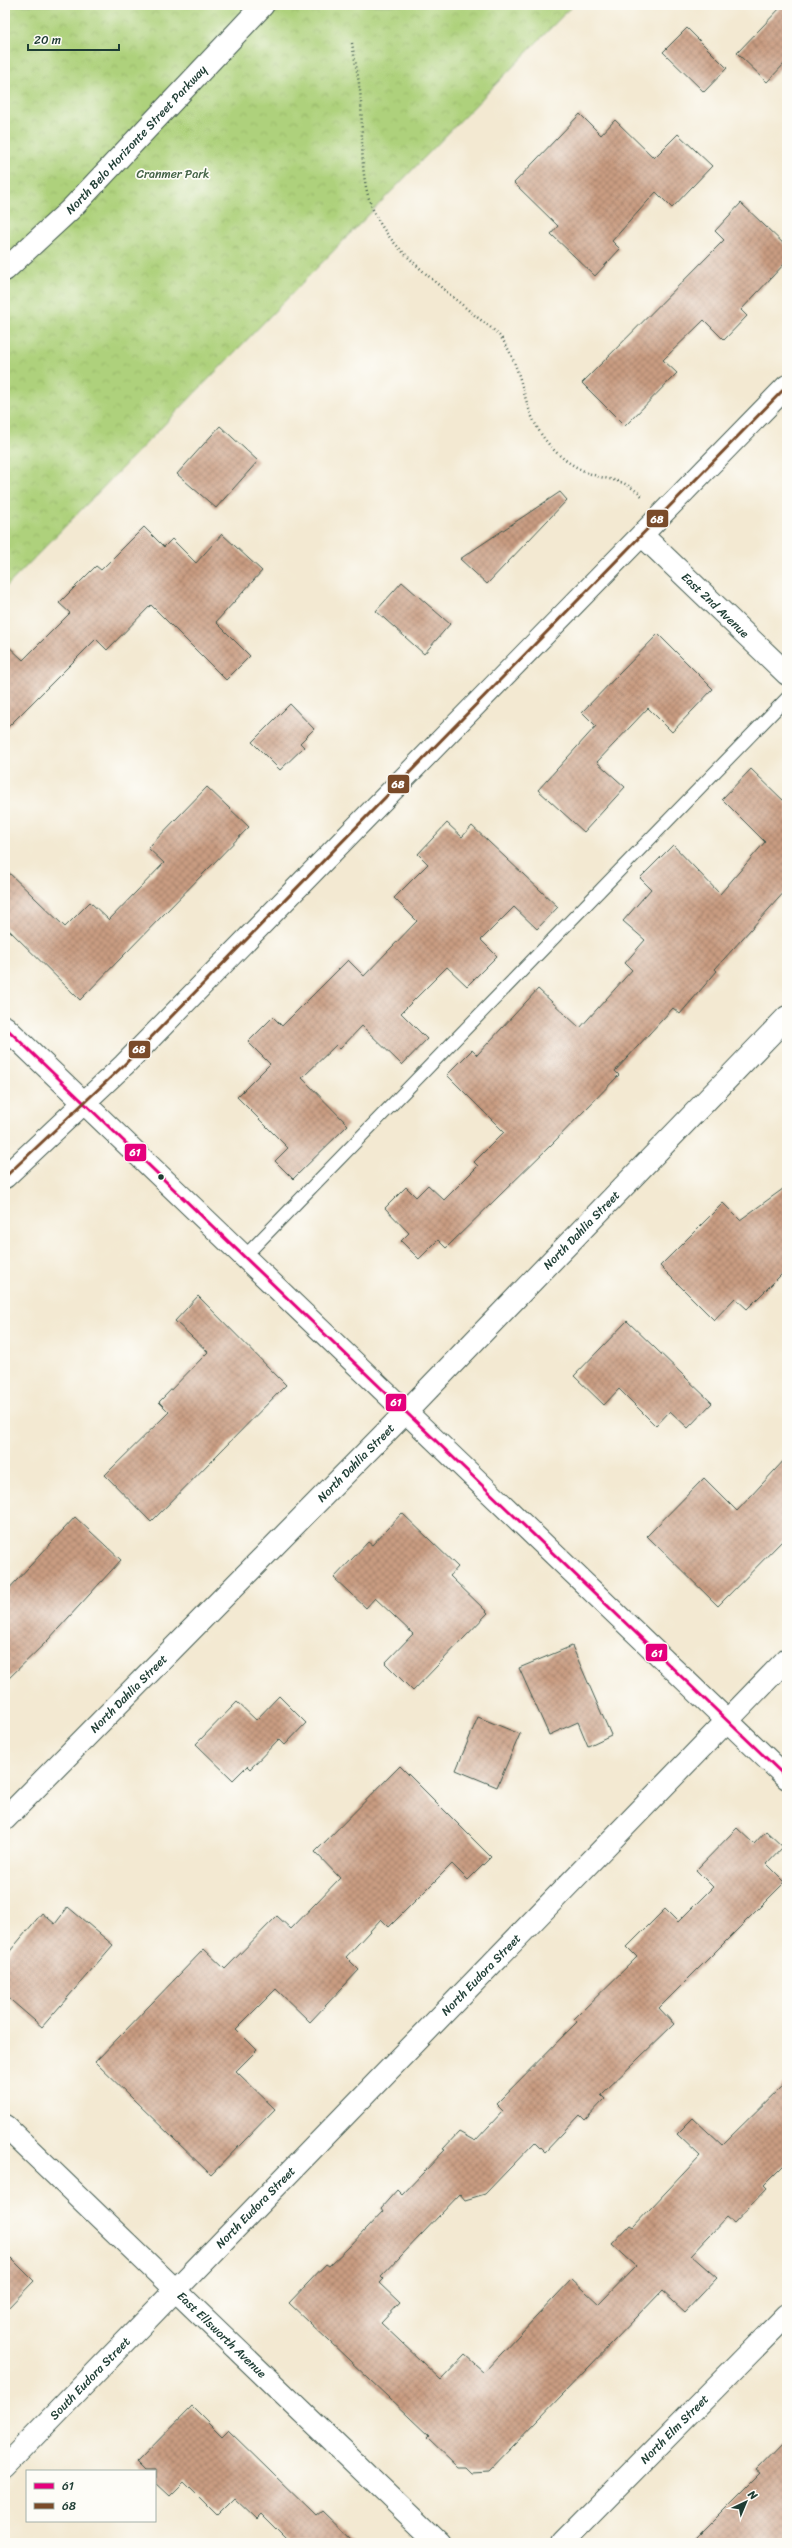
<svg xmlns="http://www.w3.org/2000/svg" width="792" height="2548" font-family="Sriracha,sans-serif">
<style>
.park{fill:url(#park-crowns);stroke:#668758}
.building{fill:url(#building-cross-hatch)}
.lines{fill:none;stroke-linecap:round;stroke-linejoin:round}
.service-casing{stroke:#3f574c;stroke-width:14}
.minor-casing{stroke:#3f574c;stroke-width:24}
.tertiary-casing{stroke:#3f574c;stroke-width:24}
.path{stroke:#3f574c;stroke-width:2.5;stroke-dasharray:1 3;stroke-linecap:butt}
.service{stroke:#fff;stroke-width:12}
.minor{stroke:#fff;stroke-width:22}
.tertiary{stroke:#fff;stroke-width:22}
.bus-1-casing{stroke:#fdfcf7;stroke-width:6}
.bus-2-casing{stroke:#fdfcf7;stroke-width:6}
.bus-1{stroke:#e5007d;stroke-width:3}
.bus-2{stroke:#7a4b2a;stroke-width:3}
.bus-dot{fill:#1f3d34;stroke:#fdfcf7;stroke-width:1.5}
.labels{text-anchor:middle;stroke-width:3.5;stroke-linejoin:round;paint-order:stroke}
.street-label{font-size:12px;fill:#1f3d34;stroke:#fdfcf7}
.park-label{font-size:12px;fill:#436246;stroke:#fdfcf7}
.line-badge{stroke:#fdfcf7;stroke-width:1.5}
.badge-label{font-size:11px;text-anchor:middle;font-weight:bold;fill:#fff}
</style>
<defs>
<pattern id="park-crowns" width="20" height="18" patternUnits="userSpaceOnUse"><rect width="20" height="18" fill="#aed17b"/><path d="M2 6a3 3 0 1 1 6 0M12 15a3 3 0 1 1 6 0" fill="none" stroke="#95b46b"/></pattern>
<pattern id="building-cross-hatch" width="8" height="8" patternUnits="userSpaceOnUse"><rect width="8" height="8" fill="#c99c81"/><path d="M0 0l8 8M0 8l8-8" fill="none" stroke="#a3806a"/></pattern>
</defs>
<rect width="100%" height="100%" fill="#fdfcf7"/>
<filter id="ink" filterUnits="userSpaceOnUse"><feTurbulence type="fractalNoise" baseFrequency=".025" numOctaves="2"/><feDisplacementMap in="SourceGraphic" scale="8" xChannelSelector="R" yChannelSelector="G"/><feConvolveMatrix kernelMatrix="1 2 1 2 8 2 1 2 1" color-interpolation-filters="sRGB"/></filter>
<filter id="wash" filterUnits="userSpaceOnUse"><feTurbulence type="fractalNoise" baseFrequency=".012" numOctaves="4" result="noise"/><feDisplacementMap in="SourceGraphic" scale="16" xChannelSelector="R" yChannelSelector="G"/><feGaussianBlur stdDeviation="0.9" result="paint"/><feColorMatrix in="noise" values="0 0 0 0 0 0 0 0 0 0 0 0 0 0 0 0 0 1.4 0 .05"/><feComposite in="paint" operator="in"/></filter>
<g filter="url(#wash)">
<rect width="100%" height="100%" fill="#f3e9d2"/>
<!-- park -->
<polygon class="park" points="5,5 573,5 5,588"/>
<g id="blocks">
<!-- building -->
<g class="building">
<polygon points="783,5 787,5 787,61 767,82 737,53"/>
<polygon points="687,28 727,68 704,92 663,52"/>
<polygon points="580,114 601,135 615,120 654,158 678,134 712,166 672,208 656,192 612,241 620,249 595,276 551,234 558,226 514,183"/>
<polygon points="741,203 787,247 787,261 741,310 747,316 724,340 704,320 663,360 677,373 625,426 582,383 724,240 715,231"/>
<polygon points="220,426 258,461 216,508 177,474"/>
<polygon points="560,492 567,500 487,584 460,559"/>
<polygon points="144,527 164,547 172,539 196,563 222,534 262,571 216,622 250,656 226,680 151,605 107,650 96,639 5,730 5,643 23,660 70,613 59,603 96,566 101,570"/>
<polygon points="402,582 450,624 424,654 376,611"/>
<polygon points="658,634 713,689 672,732 648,708 597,762 625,787 584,832 538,790 596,726 582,712"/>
<polygon points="290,704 314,729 300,743 304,747 280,770 252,742"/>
<polygon points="751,769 787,804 787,889 715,969 717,971 680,1014 673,1008 615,1071 619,1075 552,1144 446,1248 438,1240 419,1259 401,1241 409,1233 385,1208 406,1187 416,1197 428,1185 444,1200 478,1166 474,1162 504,1132 447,1075 472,1050 477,1055 538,989 580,1028 632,970 625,963 645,940 623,921 651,889 640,878 673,845 720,894 765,842 722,799"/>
<polygon points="207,787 249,827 80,1000 5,926 5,869 65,927 90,902 109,920 164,863 148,848"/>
<polygon points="447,823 462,837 472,826 558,907 537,929 514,907 481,940 497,956 467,986 447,967 401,1013 427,1039 402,1065 362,1026 340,1049 336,1045 302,1078 348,1125 293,1179 275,1161 288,1148 237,1097 270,1064 248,1042 273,1017 282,1026 348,960 364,976 417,921 394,898 428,864 418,854"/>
<polygon points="787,1186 787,1269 747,1309 735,1298 714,1320 660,1266 723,1203 740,1220"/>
<polygon points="198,1296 286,1385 151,1522 105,1475 169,1412 159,1402 208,1352 175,1321"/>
<polygon points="627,1321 712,1403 688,1428 670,1411 656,1426 619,1389 604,1405 574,1376"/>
<polygon points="787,1457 787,1536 718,1606 647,1536 704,1478 737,1511"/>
<polygon points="402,1513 458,1567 450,1576 488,1613 413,1691 385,1663 413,1634 375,1598 366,1608 334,1578 368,1542 372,1545"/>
<polygon points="75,1517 121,1560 48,1640 5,1682 5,1593"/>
<polygon points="572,1646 611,1735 588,1746 578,1722 549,1735 519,1668"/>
<polygon points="279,1696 306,1723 285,1745 279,1739 250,1769 247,1766 233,1780 196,1744 237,1702 256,1720"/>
<polygon points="478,1717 520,1734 497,1787 456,1770"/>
<polygon points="400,1766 491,1857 468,1880 452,1864 389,1927 381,1919 346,1957 359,1970 310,2022 276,1989 236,2029 257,2050 236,2071 275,2109 211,2175 95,2062 204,1949 225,1969 277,1916 291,1929 340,1878 315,1852"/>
<polygon points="737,1828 754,1844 766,1831 783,1847 767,1864 785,1882 659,2008 674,2024 601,2095 605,2099 585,2120 580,2115 545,2152 535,2142 485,2194 465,2200 460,2194 381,2277 383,2279 379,2283 400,2303 381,2323 441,2380 465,2355 484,2372 572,2279 599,2304 636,2266 612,2244 630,2225 633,2227 700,2156 677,2134 693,2118 722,2145 787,2081 787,2162 764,2185 767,2188 734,2223 727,2217 691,2255 717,2278 685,2312 662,2291 488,2472 471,2473 465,2467 457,2467 427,2438 429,2436 289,2303 326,2264 329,2266 349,2247 383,2211 381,2208 397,2190 402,2195 445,2150 443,2149 459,2132 475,2141 503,2111 496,2104 577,2022 574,2019 637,1957 627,1947 665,1909 678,1922 713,1887 696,1870"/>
<polygon points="68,1907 113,1945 42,2027 5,1995 5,1957 42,1913 55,1924"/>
<polygon points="5,2252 34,2281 5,2311"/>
<polygon points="192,2406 222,2436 228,2430 316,2516 322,2511 355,2543 290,2543 261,2514 256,2519 234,2498 217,2515 184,2482 170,2496 155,2482 155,2471 144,2471 136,2463"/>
<polygon points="787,2439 787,2543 691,2543 760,2474 756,2471"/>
</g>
</g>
</g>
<g filter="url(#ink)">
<use href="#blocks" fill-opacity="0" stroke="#3f574c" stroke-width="1"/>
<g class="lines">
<defs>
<polyline id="service" points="244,1257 787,698"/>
<g id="minor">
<path id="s1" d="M 5,270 L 72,208 L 263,5"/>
<path id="s2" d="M 643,536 L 787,674"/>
<polyline points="5,1177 124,1065 787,386"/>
<path id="s3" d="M 5,1819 L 406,1412 L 787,1017"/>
<path id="s4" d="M 5,2126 L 438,2543"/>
<path id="s5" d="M 5,2466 L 787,1659"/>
<path id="s6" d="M 562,2543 L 787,2315"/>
</g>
<polyline id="tertiary" points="5,1027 787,1778"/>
</defs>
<!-- service casing -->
<use href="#service" class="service-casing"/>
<!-- minor casing -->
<use href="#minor" class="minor-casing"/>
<!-- tertiary casing -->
<use href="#tertiary" class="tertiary-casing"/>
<!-- path -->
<path class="path" d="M 352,43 C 355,62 360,83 361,102 C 364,165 355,205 404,253 C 426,275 449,294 472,313 C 481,321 495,329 502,339 C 528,377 519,415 555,451 C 565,461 578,469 591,474 C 613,482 621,477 642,496"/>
<!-- service -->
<use href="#service" class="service"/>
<!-- minor -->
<use href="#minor" class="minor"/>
<!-- tertiary -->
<use href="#tertiary" class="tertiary"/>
<defs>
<polyline id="bus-1" points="5,1027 787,1778"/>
<polyline id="bus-2" points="5,1177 124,1065 787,386"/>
</defs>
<!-- bus-1 casing -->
<use href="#bus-1" class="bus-1-casing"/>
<!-- bus-2 casing -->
<use href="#bus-2" class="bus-2-casing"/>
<!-- bus-1 -->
<use href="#bus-1" class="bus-1"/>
<!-- bus-2 -->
<use href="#bus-2" class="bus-2"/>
</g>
</g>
<!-- markers -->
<circle class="bus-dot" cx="161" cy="1177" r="3.5"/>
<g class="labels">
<!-- street labels -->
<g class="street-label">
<text dy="4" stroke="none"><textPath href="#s1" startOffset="185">North Belo Horizonte Street Parkway</textPath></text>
<text dy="4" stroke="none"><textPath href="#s2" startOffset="100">East 2nd Avenue</textPath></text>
<text dy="4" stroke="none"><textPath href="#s3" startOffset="824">North Dahlia Street</textPath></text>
<text dy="4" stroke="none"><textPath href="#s3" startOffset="500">North Dahlia Street</textPath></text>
<text dy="4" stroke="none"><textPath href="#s3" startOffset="176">North Dahlia Street</textPath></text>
<text dy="4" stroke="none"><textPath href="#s5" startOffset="684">North Eudora Street</textPath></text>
<text dy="4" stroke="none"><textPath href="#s5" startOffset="360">North Eudora Street</textPath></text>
<text dy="4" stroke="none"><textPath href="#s4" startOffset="301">East Ellsworth Avenue</textPath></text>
<text dy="4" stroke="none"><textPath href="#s5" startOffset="122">South Eudora Street</textPath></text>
<text dy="4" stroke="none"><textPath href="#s6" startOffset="160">North Elm Street</textPath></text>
</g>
<!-- park labels -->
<g class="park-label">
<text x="173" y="178">Cranmer Park</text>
</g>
</g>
<g class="line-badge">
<rect x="646" y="509" width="23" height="19" rx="4" fill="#7a4b2a"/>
<rect x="387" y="774" width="23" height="20" rx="4" fill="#7a4b2a"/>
<rect x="128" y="1040" width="23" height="19" rx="4" fill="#7a4b2a"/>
<rect x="124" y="1143" width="23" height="19" rx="4" fill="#e5007d"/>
<rect x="385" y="1393" width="22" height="19" rx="4" fill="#e5007d"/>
<rect x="645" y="1643" width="23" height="19" rx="4" fill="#e5007d"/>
</g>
<g class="badge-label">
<text x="657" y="523">68</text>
<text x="398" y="788">68</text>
<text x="139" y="1053">68</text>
<text x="135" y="1156">61</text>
<text x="396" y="1406">61</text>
<text x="657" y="1657">61</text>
</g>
<!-- margin -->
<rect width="792" height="2548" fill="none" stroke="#fdfcf7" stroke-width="20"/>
<!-- legend -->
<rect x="26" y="2470" width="130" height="52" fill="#fdfcf7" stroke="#a4b0a9"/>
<rect x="34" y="2483" width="20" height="6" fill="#e5007d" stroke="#a4b0a9"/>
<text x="62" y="2490" font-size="12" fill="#1f3d34">61</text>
<rect x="34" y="2503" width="20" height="6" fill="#7a4b2a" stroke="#a4b0a9"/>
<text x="62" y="2510" font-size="12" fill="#1f3d34">68</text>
<!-- north arrow -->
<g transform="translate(746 2502) rotate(44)" stroke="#fdfcf7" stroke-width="3" paint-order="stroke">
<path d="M0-3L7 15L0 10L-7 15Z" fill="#1f3d34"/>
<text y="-6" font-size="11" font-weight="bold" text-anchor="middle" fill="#1f3d34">N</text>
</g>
<!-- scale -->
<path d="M28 44v6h91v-6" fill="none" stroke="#1f3d34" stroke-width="2"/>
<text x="34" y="44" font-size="12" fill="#1f3d34" stroke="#fdfcf7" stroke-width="3" paint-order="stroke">20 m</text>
</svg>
